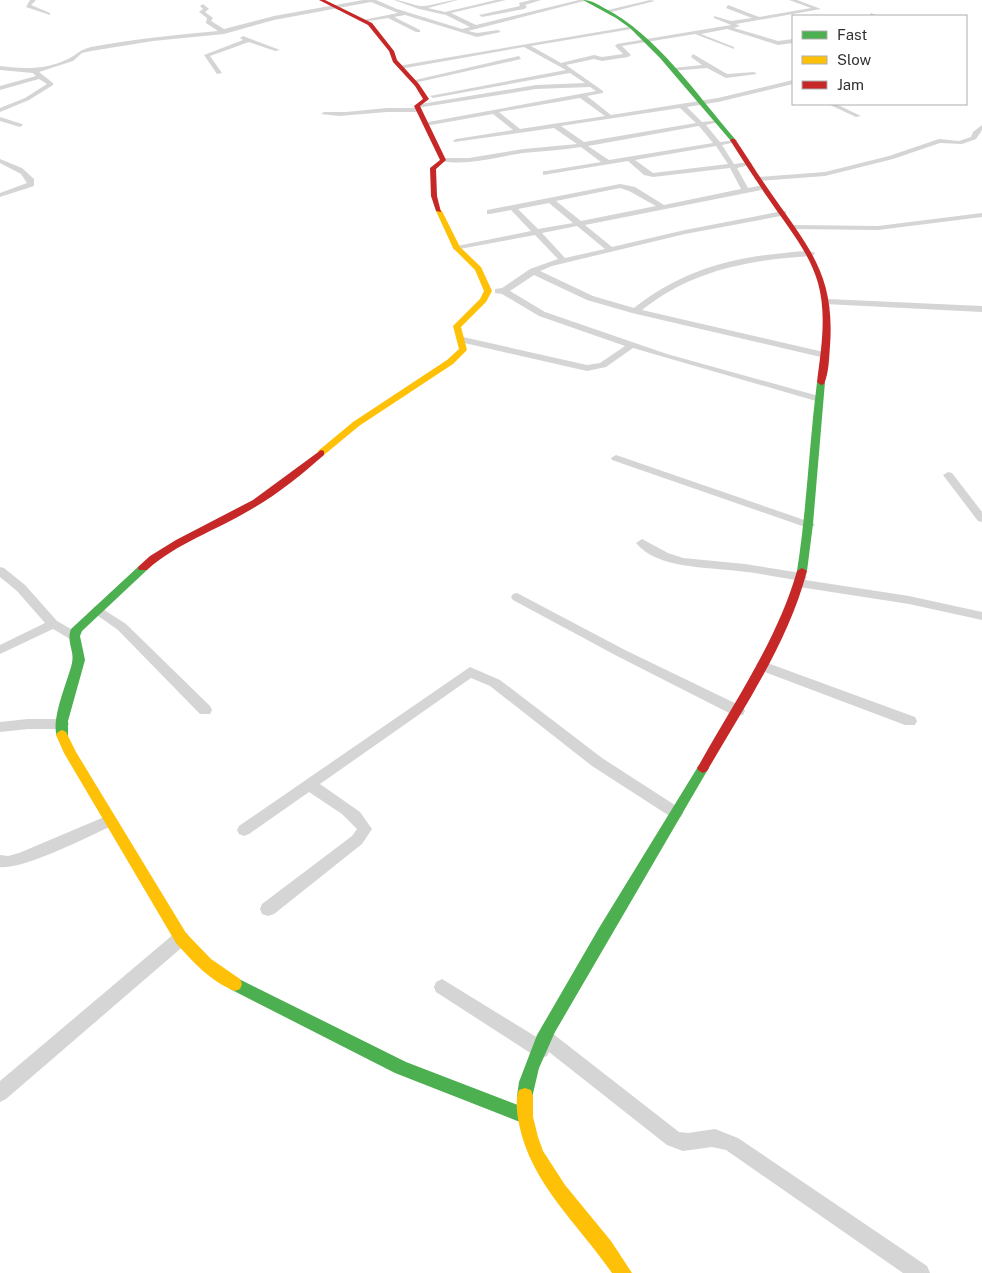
<svg xmlns="http://www.w3.org/2000/svg" width="982" height="1273" font-family="'Public Sans',sans-serif">
<style>
.lines{fill:none;stroke-linecap:round;stroke-linejoin:round}
.street{fill:#d5d5d5;fill-rule:evenodd}
.fast{fill:#4caf50;fill-rule:evenodd}
.slow{fill:#ffc107;fill-rule:evenodd}
.jam{fill:#c62828;fill-rule:evenodd}
</style>
<rect width="100%" height="100%" fill="#fff"/>
<g class="lines">
<!-- street -->
<g class="street">
<polygon points="30,0 36,0 31,5 50,13 50,15 26,7"/>
<path d="M 363,0 L 376,0 L 397,9 L 462,29 L 470,27 L 446,15 L 419,9 L 394,0 C 404,0 413,6 422,6 C 434,6 445,0 458,0 L 428,8 L 445,12 L 496,0 L 506,0 L 451,13 L 476,25 L 579,0 L 588,0 L 468,31 L 477,33 L 498,30 L 501,32 L 477,37 L 405,15 L 394,17 L 420,30 L 420,32 L 416,32 L 388,18 L 363,22 L 363,20 L 398,13 L 371,2 L 274,20 L 224,34 L 153,41 L 91,51 L 82,53 L 73,61 L 39,72 L 53,83 L 53,85 L 29,100 L 0,112 L 0,108 L 25,98 L 47,84 L 39,79 L 0,90 L 0,86 L 36,76 L 33,73 L 0,70 L 0,66 C 24,69 46,70 68,59 C 78,54 79,50 91,47 C 133,39 176,35 218,31 L 206,23 L 207,18 L 199,12 L 203,9 L 200,6 L 203,4 L 209,9 L 205,12 L 213,18 L 211,21 L 224,29 L 274,16 Z"/>
<polygon points="531,0 541,0 525,5 527,7 524,9 482,17 479,15 520,6 519,3"/>
<polygon points="650,0 655,1 607,13 604,11"/>
<path d="M 789,0 L 797,0 L 821,9 L 736,24 L 740,26 L 734,28 L 778,41 L 793,39 L 793,43 L 778,45 L 727,29 L 701,34 L 734,47 L 734,49 L 695,34 L 622,46 L 631,55 L 628,57 L 602,61 L 594,59 L 566,65 L 603,91 L 603,93 L 587,96 L 611,115 L 718,98 L 793,80 L 793,84 L 718,102 L 687,107 L 702,122 L 719,120 L 719,122 L 706,125 L 720,142 L 737,140 L 737,142 L 722,145 L 734,164 L 749,162 L 753,164 L 737,168 L 748,188 L 763,185 L 767,187 L 766,189 L 585,225 L 612,247 L 685,230 L 783,211 L 786,211 L 786,215 L 685,234 L 552,266 L 540,271 L 593,296 L 634,308 C 675,275 723,259 775,254 C 788,253 802,250 814,252 L 815,254 L 811,256 C 749,260 692,270 642,310 L 828,353 L 828,357 L 825,358 L 632,313 L 587,300 L 534,275 L 510,291 L 545,312 L 667,354 L 822,397 L 822,401 L 816,401 L 633,348 L 606,367 L 587,371 L 460,342 L 460,338 L 463,337 L 587,365 L 600,363 L 625,346 L 539,316 L 502,294 L 495,293 L 495,289 L 502,288 L 530,269 L 558,259 L 535,235 L 454,250 L 453,248 L 457,246 L 531,231 L 511,210 L 490,214 L 487,214 L 487,210 L 620,184 L 635,187 L 664,205 L 741,189 L 730,168 L 653,177 L 644,175 L 628,161 L 543,175 L 543,171 L 546,171 L 601,162 L 581,147 C 562,150 542,151 523,153 C 496,157 468,166 441,161 L 441,159 L 443,158 L 469,158 L 524,149 L 577,144 L 554,128 L 454,142 L 453,141 L 456,139 L 513,130 L 493,114 L 425,126 L 422,124 L 423,123 L 596,91 L 590,87 L 536,89 L 417,108 L 415,107 L 415,105 L 536,85 L 585,83 L 570,73 L 433,98 L 430,96 L 566,70 L 524,47 L 400,69 L 398,66 L 634,26 L 632,29 L 531,46 L 561,63 L 594,55 L 602,57 L 623,54 L 615,46 L 617,44 L 731,25 L 714,18 L 714,16 L 731,21 L 752,18 L 726,8 L 728,5 L 759,17 L 811,8 ZM 580,98 L 605,116 L 520,129 L 499,112 ZM 680,108 L 696,123 L 584,142 L 561,126 ZM 699,126 L 713,143 L 609,160 L 588,146 ZM 716,146 L 728,164 L 653,173 L 635,160 ZM 620,188 L 629,191 L 656,206 L 581,221 L 556,201 ZM 549,203 L 573,223 L 538,229 L 518,209 ZM 577,226 L 605,249 L 565,258 L 542,233 Z"/>
<polygon points="871,13 877,16 869,16"/>
<polygon points="243,36 280,50 275,51 249,42 210,56 222,73 217,74 204,55 243,40 240,38"/>
<polygon points="693,54 727,74 754,72 757,74 726,78 707,68 671,71 673,68 702,65 691,57"/>
<polygon points="519,56 521,59 414,83 411,81"/>
<polygon points="828,104 836,104 861,116 856,117"/>
<polygon points="387,108 419,108 422,110 419,112 387,112 339,116 321,114 324,112 346,112"/>
<polygon points="0,117 22,124 23,125 20,127 0,121"/>
<polygon points="982,125 982,130 976,139 962,144 940,143 893,159 825,176 758,181 754,179 758,177 825,172 889,156 939,139 959,141 971,137 973,132"/>
<polygon points="0,159 22,168 34,179 34,186 0,197 0,193 27,183 21,174 0,163"/>
<polygon points="982,213 982,217 878,230 793,229 789,227 793,225 878,226"/>
<polygon points="828,299 982,306 982,312 825,304 825,300"/>
<polygon points="616,455 813,523 815,525 809,528 805,527 612,460 611,458"/>
<polygon points="948,472 952,473 982,512 982,522 978,521 943,475"/>
<path d="M 642,539 L 668,553 L 683,558 L 745,564 L 801,573 L 807,577 L 805,580 L 909,596 L 982,612 L 982,620 L 909,604 L 799,587 L 793,583 L 796,580 C 777,577 758,573 738,571 C 708,567 657,569 636,543 Z"/>
<polygon points="0,567 4,568 25,585 57,621 78,633 80,636 78,639 70,639 53,629 0,654 0,645 45,623 17,591 0,577"/>
<polygon points="517,593 625,650 743,707 745,711 743,715 733,715 617,656 513,600 511,597 513,594"/>
<polygon points="98,606 126,624 210,706 212,710 210,714 200,714 118,630 94,613 92,610 94,607"/>
<polygon points="762,661 915,717 917,721 915,725 905,725 757,669 756,666 757,663"/>
<polygon points="470,667 500,680 602,758 681,809 683,813 681,817 676,819 671,817 592,766 490,686 471,678 320,784 360,812 372,829 362,844 274,914 268,916 262,914 260,909 262,904 352,836 357,829 342,814 309,792 249,834 244,836 239,834 237,830 239,826"/>
<polygon points="28,719 62,719 67,720 69,724 67,728 62,729 28,729 0,732 0,722"/>
<path d="M 109,815 L 114,817 L 116,821 L 114,825 C 89,836 24,870 0,867 L 0,855 L 8,856 L 19,853 Z"/>
<polygon points="181,931 187,933 189,938 187,943 6,1099 0,1102 0,1081 175,933"/>
<polygon points="442,979 538,1038 540,1033 546,1031 552,1033 679,1132 688,1133 715,1129 738,1138 927,1266 930,1273 903,1273 726,1150 712,1147 683,1151 667,1145 549,1052 547,1056 541,1058 535,1056 436,992 434,987 436,982"/>
</g>
<!-- fast -->
<g class="fast">
<path d="M 583,0 C 591,0 597,4 604,8 C 656,34 697,95 735,139 L 735,141 L 731,141 L 660,58 L 630,28 L 616,18 Z"/>
<path d="M 821,379 L 825,382 L 813,524 L 807,571 L 802,574 L 797,571 C 807,508 809,445 817,382 Z"/>
<path d="M 143,565 L 147,566 L 148,568 L 147,570 L 82,631 L 80,636 L 85,660 L 68,721 L 68,735 L 66,738 L 58,738 C 49,722 68,681 72,663 C 75,651 66,642 71,629 L 139,566 Z"/>
<polygon points="703,763 707,765 709,768 707,771 555,1032 539,1068 531,1102 525,1104 519,1102 517,1096 519,1082 537,1035 599,928 699,765"/>
<polygon points="235,977 406,1062 531,1110 533,1116 531,1122 525,1124 395,1073 230,989 228,984 230,979"/>
</g>
<!-- slow -->
<g class="slow">
<polygon points="439,209 442,211 460,247 481,267 492,291 486,302 461,327 467,350 453,364 359,426 324,455 318,455 318,451 353,422 447,360 459,349 453,326 480,299 484,291 475,270 453,248 436,211"/>
<path d="M 62,730 L 66,732 L 76,752 L 186,933 L 211,959 L 240,979 L 242,984 L 240,989 L 235,991 C 211,982 192,961 176,943 L 64,753 L 56,735 L 58,732 Z"/>
<path d="M 525,1088 L 531,1090 L 533,1096 L 533,1117 L 538,1137 L 543,1151 L 565,1185 L 611,1241 L 632,1273 L 612,1273 C 579,1225 531,1184 519,1124 C 517,1114 515,1100 519,1090 Z"/>
</g>
<!-- jam -->
<g class="jam">
<polygon points="319,0 325,0 372,23 394,51 397,60 419,84 429,99 420,106 446,160 436,169 437,196 441,212 436,211 431,196 430,168 440,160 414,106 423,99 415,86 393,62 389,51 368,25"/>
<path d="M 731,139 L 735,139 C 748,158 760,178 773,196 C 811,250 835,277 830,346 C 829,358 829,373 824,384 L 821,385 L 817,382 C 821,350 827,315 818,283 C 809,251 786,225 768,198 C 755,179 742,159 730,140 Z"/>
<path d="M 321,450 L 324,451 L 324,455 C 301,475 277,495 250,510 C 215,531 177,543 147,570 L 139,570 L 138,568 L 139,566 L 150,556 L 176,540 L 253,500 Z"/>
<path d="M 802,568 L 807,571 C 788,643 744,707 707,771 L 703,773 L 699,771 L 697,768 L 699,765 C 734,702 777,641 797,571 Z"/>
</g>
</g>
<!-- legend -->
<rect x="792" y="15" width="175" height="90" fill="#ffffff" stroke="#adadad"/>
<rect x="802" y="31" width="25" height="8" fill="#4caf50" stroke="#adadad"/>
<text x="837" y="40" font-size="15" fill="#313131">Fast</text>
<rect x="802" y="56" width="25" height="8" fill="#ffc107" stroke="#adadad"/>
<text x="837" y="65" font-size="15" fill="#313131">Slow</text>
<rect x="802" y="81" width="25" height="8" fill="#c62828" stroke="#adadad"/>
<text x="837" y="90" font-size="15" fill="#313131">Jam</text>
</svg>
